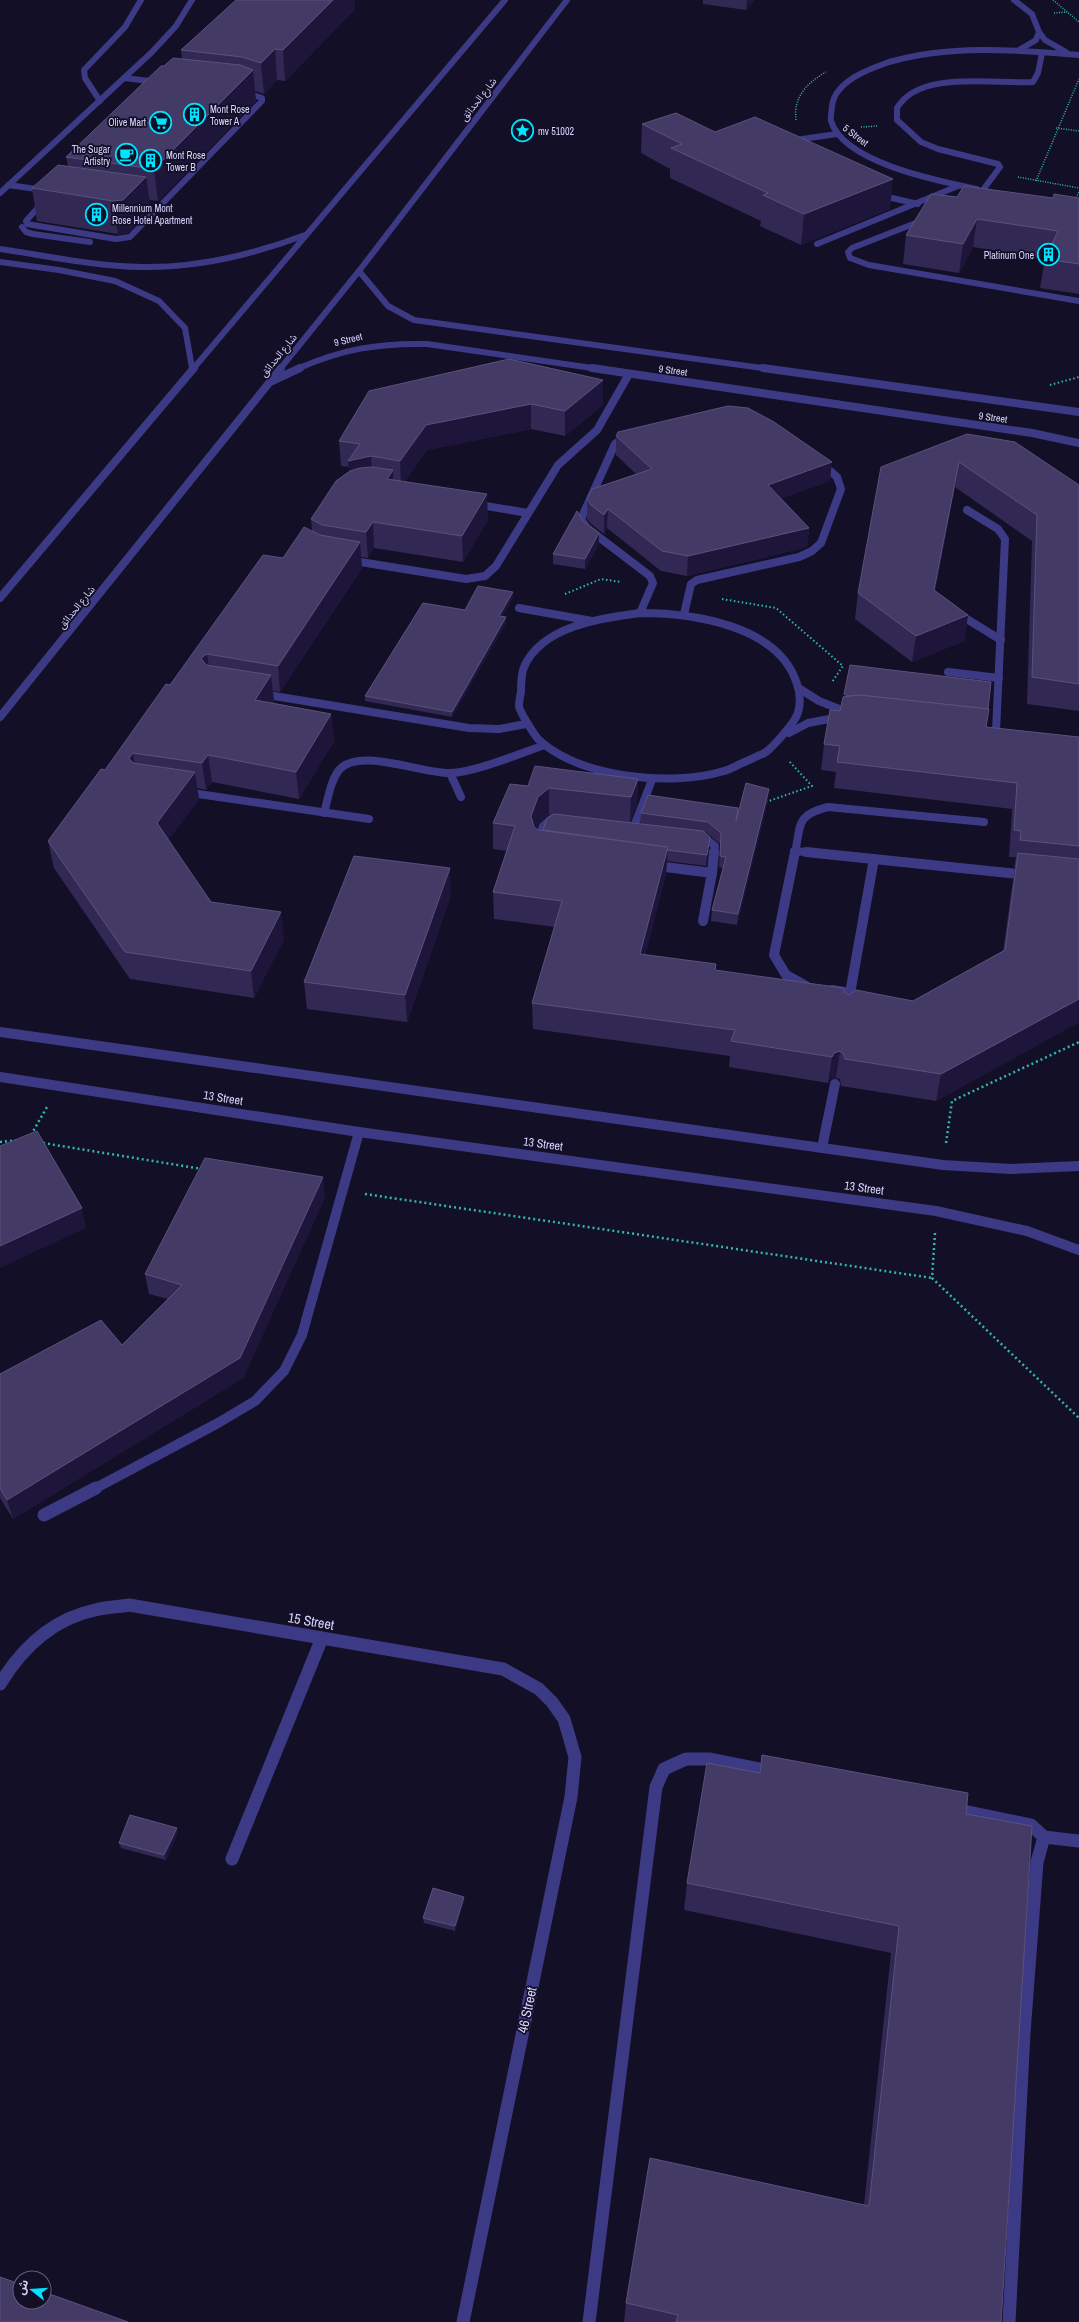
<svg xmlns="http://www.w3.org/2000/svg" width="1079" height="2322" font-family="'Archivo Narrow','Noto Sans Arabic',sans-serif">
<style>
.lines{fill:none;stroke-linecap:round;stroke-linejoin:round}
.path-far2{stroke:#2fb8b0;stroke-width:1.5;stroke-dasharray:1 1.5;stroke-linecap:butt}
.path-far1{stroke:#2fb8b0;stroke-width:2;stroke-dasharray:1.5 2.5;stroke-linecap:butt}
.path{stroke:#2fb8b0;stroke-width:2.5;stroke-dasharray:2 3;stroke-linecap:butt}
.minor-far3{stroke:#3d3a85;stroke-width:6}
.minor-far2{stroke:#3d3a85;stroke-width:8}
.minor-far1{stroke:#3d3a85;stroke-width:10}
.minor{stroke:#3d3a85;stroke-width:13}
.wall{fill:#312854;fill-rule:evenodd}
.shaded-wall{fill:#1d163a}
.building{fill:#433a66;stroke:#5a527e}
.labels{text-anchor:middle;stroke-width:3.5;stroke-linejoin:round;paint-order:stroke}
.far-street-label{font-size:10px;fill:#d9d4ff;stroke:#130f26}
.far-poi-label{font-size:10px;fill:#d9d4ff;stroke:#130f26;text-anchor:start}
.street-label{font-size:12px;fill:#d9d4ff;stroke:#130f26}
.near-street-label{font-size:14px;fill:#d9d4ff;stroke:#130f26}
</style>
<rect width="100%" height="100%" fill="#130f26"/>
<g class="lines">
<!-- path-far2 -->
<g class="path-far2">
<polyline points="1053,0 1079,22"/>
<polyline points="1054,13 1067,12"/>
<path d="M 796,120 C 793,97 807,83 826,72"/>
<polyline points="861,127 878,126"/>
<polyline points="1056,128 1079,131"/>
<polyline points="1018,177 1079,188"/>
<polyline points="1036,181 1079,79"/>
<polyline points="1075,200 1079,192"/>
</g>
<!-- path-far1 -->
<g class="path-far1">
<polyline points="1050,385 1079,377"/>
<polyline points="565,594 601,579 621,582"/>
<polyline points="722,599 776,608 843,666 832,682"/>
<polyline points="766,802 812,786 788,760"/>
</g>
<!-- path -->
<g class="path">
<polyline points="31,1135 47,1107"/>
<polyline points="0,1142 18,1140"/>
<polyline points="43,1143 202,1169"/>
<polyline points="946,1143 952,1101 1079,1042"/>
<polyline points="365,1194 932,1278"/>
<polyline points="935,1233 932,1278 1079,1418"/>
</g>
<!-- minor-far3 -->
<g class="minor-far3">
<polyline points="1014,0 1032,14 1039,32 1045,40 1066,52"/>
<polyline points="1019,50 1036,40 1039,32"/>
<polyline points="124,78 158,82"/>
<polyline points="100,101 85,78 84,70 125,27 141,0"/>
<polyline points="790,143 802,139 837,134"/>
<polyline points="8,185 44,190"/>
<path d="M 977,189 C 939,181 844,163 831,121 C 830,117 832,110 832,106 C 835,81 869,69 889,62 C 951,44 1016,50 1079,55"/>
<path d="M 983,190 L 1000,167 L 998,164 L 938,149 L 921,142 L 897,120 L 897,108 C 920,69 996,85 1033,82 L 1038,73 L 1042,53"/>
<polyline points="0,193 152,52 176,26 192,0"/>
<polyline points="879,195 918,204"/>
<polyline points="44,201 26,221 27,224 116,239 130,237 262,101 262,98 243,92"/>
<polyline points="926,219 852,248 848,252 850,258 869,265 1079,301"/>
<polyline points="22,227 26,232 33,234 90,242"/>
<polyline points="817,244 958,186"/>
<path d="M 0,249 C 47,256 94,266 142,267 C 198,268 252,255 305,235"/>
<polyline points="0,262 59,270 115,281 159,301 185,328 192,368"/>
<polyline points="359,271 388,306 414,320 770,369"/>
<polyline points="193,369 505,0"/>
<polyline points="280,369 359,271 567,0"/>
<path d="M 297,369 C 342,349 378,343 427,344 L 599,369"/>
</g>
<!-- minor-far2 -->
<g class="minor-far2">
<polyline points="592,368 1032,433 1079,443"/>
<polyline points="763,368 1079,412"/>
<polyline points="272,381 300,368"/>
<polyline points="626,436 615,444 581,519 587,528 650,576 653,583 640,613"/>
<polyline points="474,504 528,513"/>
<polyline points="967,510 998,529 1005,539 996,731"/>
<polyline points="348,560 466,579 485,576 496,566 558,465 597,430 629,374"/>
<polyline points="0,598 194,368"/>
<polyline points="519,608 592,621"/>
<path d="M 640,613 C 692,613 779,625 797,684 C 801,695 801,709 795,719 C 790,727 774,746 766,752 C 761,755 753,758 747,761 C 739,764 732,769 724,771 C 671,787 581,778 539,740 C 535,736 519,711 519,706 C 519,701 520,696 521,692 C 521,684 521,674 524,667 C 542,626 601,618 640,613 Z"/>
<polyline points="957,613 1001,640"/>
<polyline points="684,614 691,584 697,580 799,557 812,551 821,543 841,489 837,477 821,463"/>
<polyline points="948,672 999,678"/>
<polyline points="800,689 819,701 852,714"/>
<polyline points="262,694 469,728 499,729 526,724"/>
<polyline points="0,717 281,368"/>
<polyline points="789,733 808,723 840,717"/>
<polyline points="450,773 461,797"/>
<polyline points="185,792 369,819"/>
<path d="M 324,813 C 328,799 330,782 339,770 C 359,746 424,775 452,773 C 479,771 518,754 545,745"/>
<polyline points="633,829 652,780"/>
<polyline points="794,851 816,853"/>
<polyline points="557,853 539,851 536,844 543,826 552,819 704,837 715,846 714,853"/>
<path d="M 795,853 C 801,824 796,815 828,807 L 984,822"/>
</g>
<!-- minor-far1 -->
<g class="minor-far1">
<polyline points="549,852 712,873 714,852"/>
<polyline points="795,852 774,955 786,975 806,986"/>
<polyline points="806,852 1027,875"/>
<polyline points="703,921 712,873"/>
<polyline points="832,990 850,993"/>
<polyline points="849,999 874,859"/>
<polyline points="0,1032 943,1165 1011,1169 1079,1166"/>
<polyline points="0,1077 359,1132 936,1211 1027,1231 1079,1250"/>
<polyline points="822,1148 835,1084"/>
<polyline points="94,1489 218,1423 255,1401 284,1371 302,1335 359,1132"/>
</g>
<!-- minor -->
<g class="minor">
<polyline points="44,1515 96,1488"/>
<path d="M 0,1684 C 22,1648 53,1619 95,1610 C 106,1607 118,1607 129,1605 L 503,1669 L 539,1689 L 552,1702 L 564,1719 L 575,1757 L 571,1797 L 463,2322"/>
<polyline points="954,1809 1031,1825 1044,1837 1037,1862 1024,2033 1009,2322"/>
<polyline points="1044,1837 1079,1841"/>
<polyline points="232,1859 322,1638"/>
<polyline points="589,2322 656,1787 664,1769 686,1759 710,1759 774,1772"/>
</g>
</g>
<!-- wall -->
<g class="wall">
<polygon points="236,0 354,0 355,9 285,81 277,80 264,94 255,91 256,101 158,201 149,200 151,209 128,233 118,234 37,221 32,188 68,166 66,157 164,66 182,59 181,50"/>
<polygon points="703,0 754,0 746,10 703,4"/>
<polygon points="642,124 715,132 890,209 801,245 760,226 761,221 670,178 670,169 641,153"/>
<polygon points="957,197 1079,198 1079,294 1040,288 1045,259 973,247 959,273 903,264 906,235"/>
<polygon points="369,391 603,405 565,436 531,429 427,450 405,481 488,520 463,562 374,548 368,558 361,557 362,568 280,692 273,691 274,702 273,703 331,714 334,741 299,799 212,782 206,790 197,788 199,799 168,840 211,902 284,939 254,998 130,979 54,868 48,841 105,770 170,685 283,558 312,531 311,519 349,472 349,467 341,466 339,441"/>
<polygon points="967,434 1079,485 1079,711 1027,704 1032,541 955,487 935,591 968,615 964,641 912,662 855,619 858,593"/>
<polygon points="616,436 830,481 781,498 809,528 807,547 687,576 661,571 607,528 604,534 591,524 587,519 587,499 636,474 616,455"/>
<polygon points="584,522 599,533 599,544 585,569 553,564 553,554"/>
<polygon points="513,597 502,617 506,617 506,623 452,717 365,701 365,696 465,610"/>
<path d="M 850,665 L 988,709 L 986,727 L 1079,737 L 1079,1022 L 936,1101 L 841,1086 L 840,1079 L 836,1078 L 830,1079 L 828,1083 L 729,1067 L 730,1056 L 533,1029 L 532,1003 L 555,927 L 494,919 L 493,892 L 507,851 L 493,849 L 493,823 L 528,786 L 638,779 L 637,805 L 630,823 L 640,824 L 641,813 L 738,813 L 768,800 L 737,925 L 711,921 L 712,910 L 723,868 L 719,867 L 720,844 L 707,833 L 704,832 L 709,848 L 706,866 L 667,861 L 666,874 L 645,955 L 716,964 L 716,970 L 845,993 L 849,995 L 913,1001 L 1003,951 L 1013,880 L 1015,867 L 1014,867 L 1016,857 L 1009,857 L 1012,809 L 834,788 L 836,772 L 821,770 L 824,744 L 840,711 L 844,697 ZM 549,815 L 552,815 L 543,830 L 538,830 L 536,828 L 538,824 Z"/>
<polygon points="451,895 407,1022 307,1009 304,982"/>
<polygon points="325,1197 243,1378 13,1519 0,1498 0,1374 122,1345 168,1299 149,1294 145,1274"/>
<polygon points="762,1755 966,1814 1001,2322 624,2322 626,2303 864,2205 891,1953 684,1910 687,1883 759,1773"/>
<polygon points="178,1832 166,1860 121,1848 119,1843"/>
<polygon points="464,1901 455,1931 424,1923 423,1918"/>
</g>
<!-- shaded-wall -->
<g class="shaded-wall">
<polygon points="333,0 354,0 355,9 285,81 283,50"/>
<polygon points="747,0 754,0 746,10"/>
<polygon points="275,49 277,80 264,94 261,63"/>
<polygon points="253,70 256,101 158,201 154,169"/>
<polygon points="146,177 151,209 128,233 118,234 113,201"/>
<polygon points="893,179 890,209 801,245 804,214"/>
<polygon points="977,219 973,247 959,273 963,244"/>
<polygon points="603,380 603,405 565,436 565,411"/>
<polygon points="531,404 531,429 427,450 401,486 400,461 426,425"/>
<polygon points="371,456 373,482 350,486 348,461"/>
<polygon points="832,462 830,481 767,504 768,485"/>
<polygon points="959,462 955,487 930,616 934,590"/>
<polygon points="393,470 394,496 387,479"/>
<polygon points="487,494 488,520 463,562 462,536"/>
<polygon points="608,509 607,528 604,534 604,515"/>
<polygon points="373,522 374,548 368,558 366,532"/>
<polygon points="809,528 807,547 687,576 688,556"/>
<polygon points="599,533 599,544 585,569 585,559"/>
<polygon points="360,542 362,568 280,692 278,666"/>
<polygon points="513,592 513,597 499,622 499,616"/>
<polygon points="968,615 964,641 912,662 916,636"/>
<polygon points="506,617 506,623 452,717 452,712"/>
<polygon points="207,654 211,681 201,658"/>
<polygon points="271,675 274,702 258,727 255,700"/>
<polygon points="331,714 334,741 299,799 296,772"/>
<polygon points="133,753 137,780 129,758"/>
<polygon points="208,755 212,782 206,790 202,763"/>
<polygon points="195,772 199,799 161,850 157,823"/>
<polygon points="638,779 637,805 630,823 631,797"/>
<polygon points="549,788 549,815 538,824 531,843 531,816 538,797"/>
<polygon points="769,789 768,800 737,925 738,914"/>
<polygon points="710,837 709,848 706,866 707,855"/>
<polygon points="668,847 666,874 639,981 640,954"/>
<polygon points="450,868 451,895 407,1022 405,995"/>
<polygon points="281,912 284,939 254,998 251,971"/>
<polygon points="1079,999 1079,1022 936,1101 941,1074"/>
<polygon points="840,1051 836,1078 830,1079 828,1083 832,1057 834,1053"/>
<polygon points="323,1177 325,1197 243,1378 13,1519 7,1500"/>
<polygon points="82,1208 86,1228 0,1268 0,1246"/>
<polygon points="177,1828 178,1832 166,1860 164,1855"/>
<polygon points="464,1897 464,1901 455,1931 455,1926"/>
</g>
<!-- building -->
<g class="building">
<polygon points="236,0 333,0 283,50 275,49 261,63 242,57 181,50"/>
<polygon points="173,58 240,65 253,70 154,169 66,157 161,66 164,66"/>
<polygon points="676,113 715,132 755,117 893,179 804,214 763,195 768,193 671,148 682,144 642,124"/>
<polygon points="58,165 146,177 123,200 113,201 32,188"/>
<polygon points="964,186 1053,198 1054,194 1079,198 1079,264 1045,259 1058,231 977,219 963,244 906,235 931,194 957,197"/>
<polygon points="509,359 603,380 565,411 531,404 426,425 400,461 371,456 348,461 360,444 339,441 369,391"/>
<polygon points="728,406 748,408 774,422 832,462 768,485 809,528 688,556 662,551 608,509 604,515 591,505 587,499 592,489 652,469 616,436 618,432"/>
<polygon points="967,434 1015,442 1079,485 1079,684 1032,677 1037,515 959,462 934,590 968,615 916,636 858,593 881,467"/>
<polygon points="371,467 393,470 387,479 487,494 462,536 373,522 366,532 322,525 311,519 336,481 350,471 360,468"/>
<polygon points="577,511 584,522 599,533 585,559 553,554"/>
<polygon points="304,527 320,535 360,542 278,666 207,654 201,658 206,665 271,675 255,700 331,714 296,772 208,755 202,763 133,753 129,758 133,763 195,772 157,823 211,902 281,912 251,971 125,952 48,841 101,769 105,770 166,684 170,685 263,555 283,558"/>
<polygon points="478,586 513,592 499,616 506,617 452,712 365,696 423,603 465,610"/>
<polygon points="850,665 991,682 988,709 859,695 849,696 844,694"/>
<polygon points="859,695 989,709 986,727 1079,737 1079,846 1020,840 1021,831 1014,830 1017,783 837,762 840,746 824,744 830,710 840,711 843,697"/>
<polygon points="535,766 638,779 631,797 549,788 538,797 531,816 534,827 538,830 668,847 640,954 716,964 715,970 843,988 845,993 849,995 856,990 913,1001 1005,950 1018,853 1079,859 1079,999 941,1074 845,1059 843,1053 840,1051 834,1053 832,1057 731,1041 735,1030 532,1003 562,901 493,892 515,826 493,823 510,784 528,786"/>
<polygon points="746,783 769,789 738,914 712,910 726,857 720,856 721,833 708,822 641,813 648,795 738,808 736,821"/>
<polygon points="554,814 703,831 710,837 707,855 667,850 668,847 543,830 547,818"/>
<polygon points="354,856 450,868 405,995 304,982"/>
<polygon points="37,1131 82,1208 0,1246 0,1146"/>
<polygon points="205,1158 323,1177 240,1358 7,1500 0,1488 0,1374 101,1320 122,1345 182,1285 145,1274"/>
<polygon points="762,1755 968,1793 966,1814 1032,1826 1001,2322 676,2322 678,2315 626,2303 650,2158 869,2206 899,1926 687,1883 707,1763 760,1773"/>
<polygon points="130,1815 177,1828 164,1855 119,1843"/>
<polygon points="433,1888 464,1897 455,1926 423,1918"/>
<polygon points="0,2277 20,2284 20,2302 44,2302 44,2292 128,2322 0,2322"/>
</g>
<!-- icons -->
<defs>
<symbol id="building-ring" viewBox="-11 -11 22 22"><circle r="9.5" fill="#130f26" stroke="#00e5ff" stroke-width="1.5"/><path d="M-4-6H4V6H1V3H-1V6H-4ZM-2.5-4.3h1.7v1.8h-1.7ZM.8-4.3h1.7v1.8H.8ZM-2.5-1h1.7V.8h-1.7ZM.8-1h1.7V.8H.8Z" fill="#00e5ff"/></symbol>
<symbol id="supermarket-ring" viewBox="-11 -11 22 22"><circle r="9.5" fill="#130f26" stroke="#00e5ff" stroke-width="1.5"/><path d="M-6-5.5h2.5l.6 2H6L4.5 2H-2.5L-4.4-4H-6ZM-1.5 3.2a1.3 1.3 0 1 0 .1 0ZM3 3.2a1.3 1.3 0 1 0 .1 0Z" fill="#00e5ff"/></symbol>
<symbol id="sight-ring" viewBox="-11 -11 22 22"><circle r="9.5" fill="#130f26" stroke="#00e5ff" stroke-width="1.5"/><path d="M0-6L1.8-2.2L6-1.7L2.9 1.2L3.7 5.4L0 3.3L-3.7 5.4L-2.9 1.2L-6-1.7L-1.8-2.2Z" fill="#00e5ff"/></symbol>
<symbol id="cafe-ring" viewBox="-11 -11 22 22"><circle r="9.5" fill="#130f26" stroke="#00e5ff" stroke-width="1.5"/><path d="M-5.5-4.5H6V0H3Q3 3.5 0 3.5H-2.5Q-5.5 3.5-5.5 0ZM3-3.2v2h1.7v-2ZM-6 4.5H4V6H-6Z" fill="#00e5ff"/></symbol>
</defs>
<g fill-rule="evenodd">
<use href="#building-ring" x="182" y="102" width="25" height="25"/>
<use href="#supermarket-ring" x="148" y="110" width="25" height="25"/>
<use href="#sight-ring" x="510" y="118" width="25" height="25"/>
<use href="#cafe-ring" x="114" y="142" width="25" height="25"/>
<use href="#building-ring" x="138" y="148" width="25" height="25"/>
<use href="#building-ring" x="84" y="202" width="25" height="25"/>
<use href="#building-ring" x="1036" y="242" width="25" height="25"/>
</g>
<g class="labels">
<!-- far-street labels -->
<g class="far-street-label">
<text transform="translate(478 99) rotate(-52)" y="4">شارع الحدائق</text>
<text transform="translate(856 135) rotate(37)" y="4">5 Street</text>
<text transform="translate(348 339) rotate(-14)" y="4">9 Street</text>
<text transform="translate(278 355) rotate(-51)" y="4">شارع الحدائق</text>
<text transform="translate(673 370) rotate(8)" y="4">9 Street</text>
<text transform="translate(993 417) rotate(8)" y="4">9 Street</text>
<text transform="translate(76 607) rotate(-51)" y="4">شارع الحدائق</text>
</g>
<!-- far-poi labels -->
<g class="far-poi-label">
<text x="210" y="113">Mont Rose<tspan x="210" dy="12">Tower A</tspan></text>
<text x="146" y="126" text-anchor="end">Olive Mart</text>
<text x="538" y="135">mv 51002</text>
<text x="110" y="153" text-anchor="end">The Sugar<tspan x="110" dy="12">Artistry</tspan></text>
<text x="166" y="159">Mont Rose<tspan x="166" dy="12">Tower B</tspan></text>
<text x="112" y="212">Millennium Mont<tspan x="112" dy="12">Rose Hotel Apartment</tspan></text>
<text x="1034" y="259" text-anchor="end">Platinum One</text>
</g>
<!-- street labels -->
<g class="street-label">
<text transform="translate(223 1098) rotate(9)" y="4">13 Street</text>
<text transform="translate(543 1144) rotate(8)" y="4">13 Street</text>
<text transform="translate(864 1188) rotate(8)" y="4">13 Street</text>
</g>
<!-- near-street labels -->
<g class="near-street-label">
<text transform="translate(311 1621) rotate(10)" y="5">15 Street</text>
<text transform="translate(527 2010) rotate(-78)" y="5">46 Street</text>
</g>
</g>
<!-- north arrow -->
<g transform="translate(32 2290) rotate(287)"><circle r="19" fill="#130f26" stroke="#625e7d"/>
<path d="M0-3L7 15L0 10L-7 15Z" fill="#00e5ff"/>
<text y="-6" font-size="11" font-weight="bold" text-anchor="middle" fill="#d9d4ff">ش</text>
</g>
</svg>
